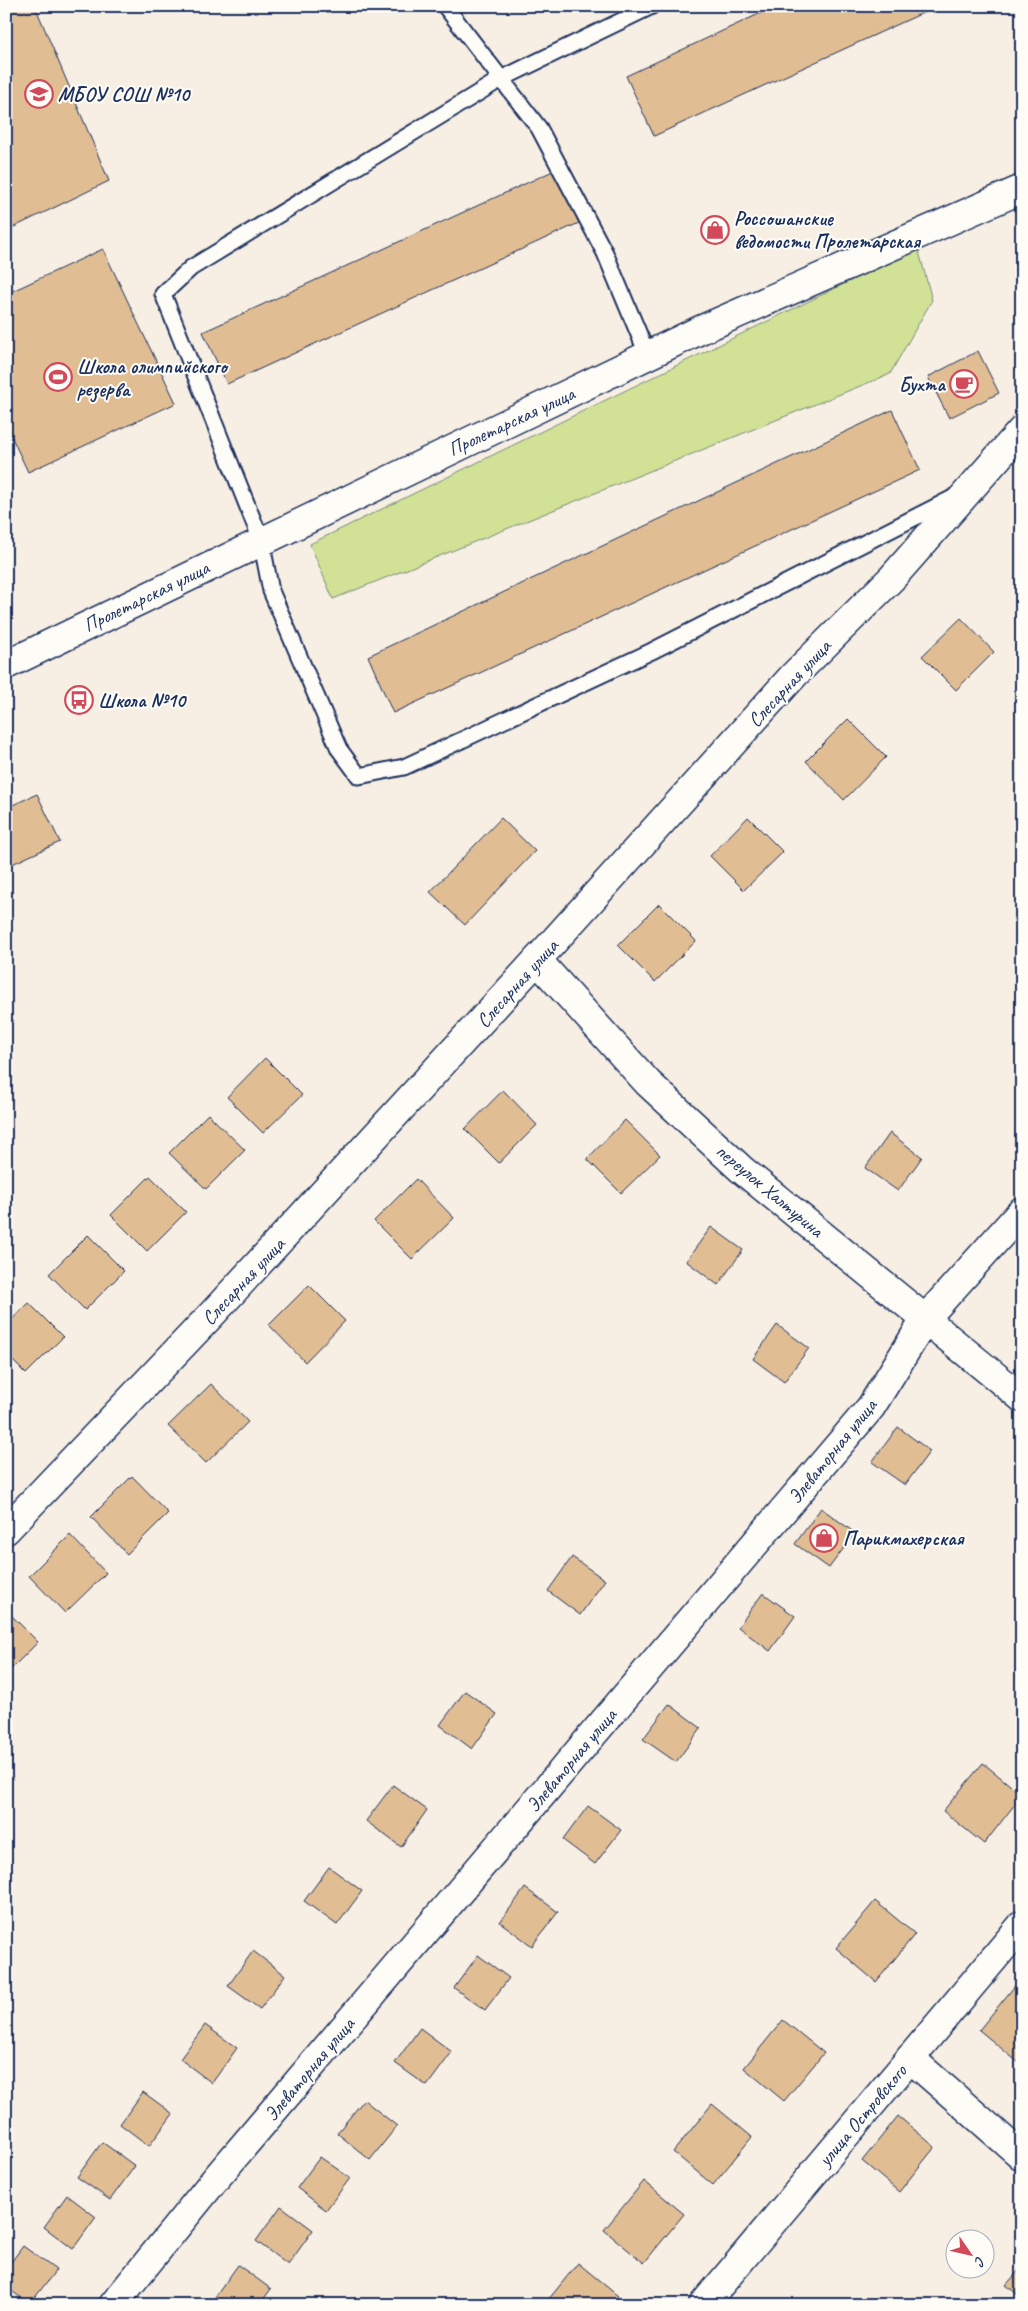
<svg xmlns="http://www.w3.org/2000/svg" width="1028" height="2311" font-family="Caveat,sans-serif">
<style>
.green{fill:#d1e296;stroke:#76887a}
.building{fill:#e1bd93;stroke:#1b2f5e}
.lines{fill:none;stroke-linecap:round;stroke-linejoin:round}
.lane-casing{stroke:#1b2f5e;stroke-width:19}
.street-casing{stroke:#1b2f5e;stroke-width:31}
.secondary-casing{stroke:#1b2f5e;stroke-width:31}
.lane{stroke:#fdfcf7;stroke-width:15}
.street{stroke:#fdfcf7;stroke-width:28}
.secondary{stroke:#fdfcf7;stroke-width:28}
.labels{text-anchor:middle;stroke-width:4;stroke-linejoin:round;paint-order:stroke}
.poi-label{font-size:20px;font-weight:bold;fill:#1b2f5e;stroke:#fdfcf7;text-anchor:start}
.street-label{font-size:20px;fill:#1b2f5e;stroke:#fdfcf7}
</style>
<rect width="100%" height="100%" fill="#f7efe3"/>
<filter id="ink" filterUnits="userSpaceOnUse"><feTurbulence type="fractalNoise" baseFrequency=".02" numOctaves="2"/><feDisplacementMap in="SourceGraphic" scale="10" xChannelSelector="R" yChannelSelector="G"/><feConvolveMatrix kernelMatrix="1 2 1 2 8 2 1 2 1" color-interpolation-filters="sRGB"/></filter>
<g filter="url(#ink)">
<!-- green -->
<polygon class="green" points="918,248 932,300 890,374 333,599 310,544"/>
<!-- building -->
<g class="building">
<polygon points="6,6 35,6 109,181 6,231"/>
<polygon points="776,6 938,6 654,136 626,76"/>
<polygon points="555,170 579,223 227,384 203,332"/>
<polygon points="103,249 176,403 28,472 6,425 6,294"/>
<polygon points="978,351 999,393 949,418 928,377"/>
<polygon points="892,410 920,470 393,713 368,656"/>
<polygon points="961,618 994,652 956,690 922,656"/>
<polygon points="848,719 886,757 844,800 806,761"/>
<polygon points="37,794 60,842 10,865 6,856 6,808"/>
<polygon points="748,817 783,852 744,890 710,856"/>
<polygon points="501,818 535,851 465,925 430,892"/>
<polygon points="659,904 696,941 655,982 618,945"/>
<polygon points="265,1058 302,1095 263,1133 227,1097"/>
<polygon points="503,1090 537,1125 499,1163 465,1129"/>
<polygon points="208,1114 245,1150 206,1189 169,1153"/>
<polygon points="625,1120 660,1155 621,1193 587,1159"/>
<polygon points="890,1133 922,1157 898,1191 865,1168"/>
<polygon points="150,1176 186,1212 147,1251 111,1215"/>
<polygon points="416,1179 454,1218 412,1259 374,1221"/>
<polygon points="711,1227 743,1250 718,1285 686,1261"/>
<polygon points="88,1235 124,1271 85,1310 49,1274"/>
<polygon points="309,1285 345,1321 305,1362 269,1325"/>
<polygon points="29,1303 63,1337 26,1374 6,1354 6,1325"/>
<polygon points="777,1325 809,1348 784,1382 753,1359"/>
<polygon points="211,1384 248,1422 206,1463 168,1426"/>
<polygon points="898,1427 930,1451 905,1485 872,1462"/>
<polygon points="132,1476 168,1513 127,1554 91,1517"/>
<polygon points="821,1508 855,1533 829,1568 795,1544"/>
<polygon points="70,1535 106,1573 65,1613 29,1576"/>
<polygon points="572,1557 605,1580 580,1615 548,1591"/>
<polygon points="763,1593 795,1616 770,1651 738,1627"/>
<polygon points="6,1610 38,1642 6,1674"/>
<polygon points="465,1691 497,1714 472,1749 440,1725"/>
<polygon points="669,1704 701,1728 676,1762 643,1739"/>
<polygon points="983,1763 1022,1795 984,1844 943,1811"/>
<polygon points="393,1785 427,1810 401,1847 366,1821"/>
<polygon points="588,1806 621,1830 595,1864 563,1840"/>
<polygon points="329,1867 362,1891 337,1925 304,1901"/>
<polygon points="525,1888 558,1912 532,1946 500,1922"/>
<polygon points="875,1901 915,1934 876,1982 836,1948"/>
<polygon points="253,1951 285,1975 260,2009 228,1986"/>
<polygon points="478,1955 509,1978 485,2010 454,1988"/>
<polygon points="1018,1982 1022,1985 1022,2060 1019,2063 979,2030"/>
<polygon points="783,2020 824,2053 784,2101 744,2068"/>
<polygon points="205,2025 237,2048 212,2083 180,2059"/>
<polygon points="420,2028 452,2052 427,2086 395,2063"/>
<polygon points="143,2092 173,2114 149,2146 120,2124"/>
<polygon points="364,2100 397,2126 370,2160 337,2133"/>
<polygon points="712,2104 752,2137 713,2185 673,2152"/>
<polygon points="898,2116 935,2147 899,2192 862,2161"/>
<polygon points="102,2142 135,2166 110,2200 77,2177"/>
<polygon points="320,2157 350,2178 326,2210 297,2188"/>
<polygon points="644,2181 684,2214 644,2263 604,2230"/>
<polygon points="67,2195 96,2217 73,2249 44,2227"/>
<polygon points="281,2206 313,2230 288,2265 256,2241"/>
<polygon points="23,2246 56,2270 30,2304 6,2287 6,2269"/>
<polygon points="578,2263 618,2296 611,2305 544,2305"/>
<polygon points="238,2265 271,2289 259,2305 220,2305 213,2300"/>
<polygon points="1022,2267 1022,2298 1006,2285"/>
</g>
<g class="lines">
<defs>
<g id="lane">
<polyline points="445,6 539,128 605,253 648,356"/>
<polyline points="652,6 501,79 191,268 163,294 261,540 271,591 339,749 359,776 404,767 652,651 955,497"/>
</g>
<g id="street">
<polyline points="537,960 648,1083 741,1169 1022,1398"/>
<polyline points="6,1530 214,1312 537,960 794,675 892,578 1022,430"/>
<polyline points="910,2058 1022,2156"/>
<polyline points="113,2305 217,2177 871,1407 926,1318 1022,1211"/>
<polyline points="703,2305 1022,1925"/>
</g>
<polyline id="secondary" points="6,665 698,331 1022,189"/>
</defs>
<!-- lane casing -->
<use href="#lane" class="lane-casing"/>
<!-- street casing -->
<use href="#street" class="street-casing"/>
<!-- secondary casing -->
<use href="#secondary" class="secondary-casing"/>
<!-- lane -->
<use href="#lane" class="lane"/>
<!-- street -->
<use href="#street" class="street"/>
<!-- secondary -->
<use href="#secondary" class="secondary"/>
</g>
</g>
<!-- icons -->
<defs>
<symbol id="school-ring" viewBox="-11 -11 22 22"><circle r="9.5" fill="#fdfcf7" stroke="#d1495b" stroke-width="1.5"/><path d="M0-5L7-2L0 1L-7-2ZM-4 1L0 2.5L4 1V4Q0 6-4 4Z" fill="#d1495b"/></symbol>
<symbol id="shop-ring" viewBox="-11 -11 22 22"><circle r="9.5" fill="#fdfcf7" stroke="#d1495b" stroke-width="1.5"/><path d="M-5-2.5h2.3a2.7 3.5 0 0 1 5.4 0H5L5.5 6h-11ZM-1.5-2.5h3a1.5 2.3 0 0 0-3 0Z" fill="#d1495b"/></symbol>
<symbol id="stadium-ring" viewBox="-11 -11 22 22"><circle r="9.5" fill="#fdfcf7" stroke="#d1495b" stroke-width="1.5"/><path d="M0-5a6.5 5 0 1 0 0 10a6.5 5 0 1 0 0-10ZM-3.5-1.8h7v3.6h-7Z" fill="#d1495b"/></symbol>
<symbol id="cafe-ring" viewBox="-11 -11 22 22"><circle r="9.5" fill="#fdfcf7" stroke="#d1495b" stroke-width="1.5"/><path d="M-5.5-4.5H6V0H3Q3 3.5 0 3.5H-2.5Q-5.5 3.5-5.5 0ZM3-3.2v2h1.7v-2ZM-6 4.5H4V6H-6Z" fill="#d1495b"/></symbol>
<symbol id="bus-ring" viewBox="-11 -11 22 22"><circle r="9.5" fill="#fdfcf7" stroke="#d1495b" stroke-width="1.5"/><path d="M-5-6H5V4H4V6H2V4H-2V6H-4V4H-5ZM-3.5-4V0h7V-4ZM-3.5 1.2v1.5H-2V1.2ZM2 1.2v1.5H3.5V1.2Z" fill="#d1495b"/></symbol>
</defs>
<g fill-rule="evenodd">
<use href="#school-ring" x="23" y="78" width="32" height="32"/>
<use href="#shop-ring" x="699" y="214" width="32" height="32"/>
<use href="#stadium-ring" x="42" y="361" width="32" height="32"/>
<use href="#cafe-ring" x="948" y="368" width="32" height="32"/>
<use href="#bus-ring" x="63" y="684" width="32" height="32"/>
<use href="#shop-ring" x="808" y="1522" width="32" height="32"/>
</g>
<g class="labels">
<!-- poi labels -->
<g class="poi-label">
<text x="58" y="101">МБОУ СОШ №10</text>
<text x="734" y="225">Россошанские<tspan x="734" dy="23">ведомости Пролетарская</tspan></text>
<text x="77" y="373">Школа олимпийского<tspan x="77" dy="23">резерва</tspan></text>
<text x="945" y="391" text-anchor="end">Бухта</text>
<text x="98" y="707">Школа №10</text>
<text x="843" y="1545">Парикмахерская</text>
</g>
<!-- street labels -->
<g class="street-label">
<text transform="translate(511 421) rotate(-25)" y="7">Пролетарская улица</text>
<text transform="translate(146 596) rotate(-26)" y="7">Пролетарская улица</text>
<text transform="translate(789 683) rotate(-47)" y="7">Слесарная улица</text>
<text transform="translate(517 983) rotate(-48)" y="7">Слесарная улица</text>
<text transform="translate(770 1190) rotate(40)" y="7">переулок Халтурина</text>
<text transform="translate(243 1281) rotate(-47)" y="7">Слесарная улица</text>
<text transform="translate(832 1451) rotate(-51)" y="7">Элеваторная улица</text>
<text transform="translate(571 1760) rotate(-50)" y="7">Элеваторная улица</text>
<text transform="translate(309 2069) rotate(-50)" y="7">Элеваторная улица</text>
<text transform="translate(862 2115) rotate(-50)" y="7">улица Островского</text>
</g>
</g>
<!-- margin -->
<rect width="1028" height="2311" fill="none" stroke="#fdfcf7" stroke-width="25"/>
<rect x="12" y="12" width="1003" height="2286" fill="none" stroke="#1b2f5e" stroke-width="2" filter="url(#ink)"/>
<!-- north arrow -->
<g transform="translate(970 2254) rotate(124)"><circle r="24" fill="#fdfcf7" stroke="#a3aaba"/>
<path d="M0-4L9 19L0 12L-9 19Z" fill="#d1495b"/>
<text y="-8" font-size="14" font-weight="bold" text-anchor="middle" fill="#1b2f5e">С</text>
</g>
</svg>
